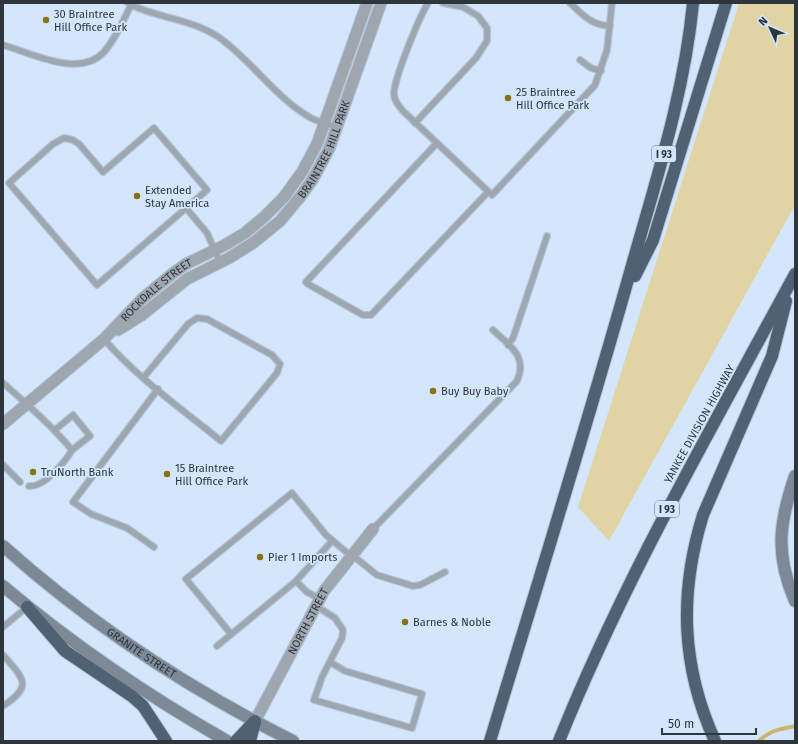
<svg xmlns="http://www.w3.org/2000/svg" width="798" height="744" font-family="'Fira Sans',sans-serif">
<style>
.green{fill:#e1d4a4}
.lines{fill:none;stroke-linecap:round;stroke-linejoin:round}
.stream{stroke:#cab66c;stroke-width:4}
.lane-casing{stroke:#b2c3d6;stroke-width:8}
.street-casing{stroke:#b2c3d6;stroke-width:13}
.secondary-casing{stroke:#b2c3d6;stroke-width:14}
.highway-casing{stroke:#b2c3d6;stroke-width:14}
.lane{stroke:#9ea6b0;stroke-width:5.5}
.street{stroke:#9ea6b0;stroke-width:11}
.secondary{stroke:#7d8996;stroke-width:12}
.highway{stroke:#516174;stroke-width:12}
.poi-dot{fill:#887215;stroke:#d3e6fc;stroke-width:1.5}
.labels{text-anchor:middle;stroke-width:3.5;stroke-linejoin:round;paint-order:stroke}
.shield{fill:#d3e6fc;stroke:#5f6a76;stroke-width:1}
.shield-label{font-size:10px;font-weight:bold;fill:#2d353d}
.poi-label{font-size:11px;fill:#2d353d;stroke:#d3e6fc;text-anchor:start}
.street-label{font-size:11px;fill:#2d353d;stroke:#d3e6fc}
</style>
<rect width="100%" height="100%" fill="#d3e6fc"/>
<!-- green -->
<polygon class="green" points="739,3 795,3 795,205 609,541 578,507"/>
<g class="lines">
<!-- stream -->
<path class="stream" d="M 759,741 C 772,729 779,730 795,726"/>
<defs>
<g id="lane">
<path d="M 428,3 C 419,18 394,78 394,94 C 394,100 398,105 402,110 L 492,195 L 595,85 L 607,50 L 612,3"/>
<path d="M 570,3 C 583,15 591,25 610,26"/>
<path d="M 131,5 C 159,18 190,19 217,36 C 251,59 274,97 311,118 C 319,122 328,124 337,127"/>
<path d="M 3,45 C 31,53 79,78 103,53 C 115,40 123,21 131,5 L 128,3"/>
<polyline points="580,60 591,68 601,71"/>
<polyline points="415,123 476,58 487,41 487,28 478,16 463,7 443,3"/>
<polygon points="154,128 207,190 97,285 9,183 53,144 64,138 73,140 79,144 103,172"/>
<polyline points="437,143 306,282 308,284 363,315 371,315 488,192"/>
<polyline points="186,208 207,233 220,262"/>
<path d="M 104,339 C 135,376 183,410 221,441 L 277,373 L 280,364 L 272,355 L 207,319 L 197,318 L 188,324 L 144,377"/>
<polyline points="508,345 513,338 547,236"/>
<path d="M 3,383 C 27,404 52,426 72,450 L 90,436 L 73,415 L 55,430"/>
<polyline points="3,465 20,482"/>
<path d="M 29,486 C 44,488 65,462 72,450"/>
<path d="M 373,529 L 517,381 C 528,356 510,346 493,330"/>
<polyline points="154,547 127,528 91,514 73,502 158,389"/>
<polyline points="352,555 377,575 413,586 420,585 445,572"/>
<polyline points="296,581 307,592 320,599"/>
<polyline points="316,606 335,618 343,630 342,638 322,677 314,700 412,728 422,694 345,671 330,662"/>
<polyline points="3,627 27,607"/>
<polyline points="231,634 186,579 292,493 326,535 351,556"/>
<polyline points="217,646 296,581 332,541"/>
<path d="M 3,655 C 23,678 34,686 3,706"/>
</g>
<g id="street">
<path id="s1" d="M 118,330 L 142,315 L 187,279 L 229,258 L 253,243 L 280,221 L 300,197 L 313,179 L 329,149 L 381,3"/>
<path id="s2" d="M 3,424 L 104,339 L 143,298 L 172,274 L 186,264 L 223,246 L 245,233 L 264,217 L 284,197 L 302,172 L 317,144 L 367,3"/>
<path id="s3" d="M 255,721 L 324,591 L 373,529"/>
</g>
<g id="secondary">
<path d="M 795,476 C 779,523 775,555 795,601"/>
<path id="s4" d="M 3,546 C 90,624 189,689 293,741"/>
<path d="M 3,586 C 73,645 148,696 227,741"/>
</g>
<g id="highway">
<polyline points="635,276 653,240 726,3"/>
<polyline points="27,607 65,651 133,697 143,706 166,741"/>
<polyline points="236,741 255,721"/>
<polyline points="250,741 255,722"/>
<path d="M 490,741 C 537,586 585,432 629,276 C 654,186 684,97 693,3"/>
<path d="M 559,741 C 624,579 712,428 795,274"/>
<path d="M 715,741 C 681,666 679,593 703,515 L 772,356 L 786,301"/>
</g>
</defs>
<!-- lane casing -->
<use href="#lane" class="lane-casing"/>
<!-- street casing -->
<use href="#street" class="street-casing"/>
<!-- secondary casing -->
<use href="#secondary" class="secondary-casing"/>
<!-- highway casing -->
<use href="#highway" class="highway-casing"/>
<!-- lane -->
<use href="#lane" class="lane"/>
<!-- street -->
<use href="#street" class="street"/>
<!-- secondary -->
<use href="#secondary" class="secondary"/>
<!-- highway -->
<use href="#highway" class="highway"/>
</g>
<!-- markers -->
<g class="poi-dot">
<circle cx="46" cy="20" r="4"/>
<circle cx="508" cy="98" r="4"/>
<circle cx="137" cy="196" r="4"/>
<circle cx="433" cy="391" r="4"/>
<circle cx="33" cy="472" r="4"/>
<circle cx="167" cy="474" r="4"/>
<circle cx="260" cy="557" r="4"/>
<circle cx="405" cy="622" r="4"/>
</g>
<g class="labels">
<!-- shield labels -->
<g class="shield">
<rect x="652" y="146" width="24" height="16" rx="3"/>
<rect x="655" y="501" width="24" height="16" rx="3"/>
</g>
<g class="shield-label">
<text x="664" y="158">I 93</text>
<text x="667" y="513">I 93</text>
</g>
<!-- poi labels -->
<g class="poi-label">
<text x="54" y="18">30 Braintree<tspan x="54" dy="13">Hill Office Park</tspan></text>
<text x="516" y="96">25 Braintree<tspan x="516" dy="13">Hill Office Park</tspan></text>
<text x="145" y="194">Extended<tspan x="145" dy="13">Stay America</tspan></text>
<text x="441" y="395">Buy Buy Baby</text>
<text x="175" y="472">15 Braintree<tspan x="175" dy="13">Hill Office Park</tspan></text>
<text x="41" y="476">TruNorth Bank</text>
<text x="268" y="561">Pier 1 Imports</text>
<text x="413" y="626">Barnes &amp; Noble</text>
</g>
<!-- street labels -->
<g class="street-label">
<text dy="4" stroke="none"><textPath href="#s1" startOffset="281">BRAINTREE HILL PARK</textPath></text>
<text dy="4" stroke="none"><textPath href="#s2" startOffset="204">ROCKDALE STREET</textPath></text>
<text transform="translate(699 424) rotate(-61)" y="4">YANKEE DIVISION HIGHWAY</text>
<text dy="4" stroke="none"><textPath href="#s3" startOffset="113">NORTH STREET</textPath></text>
<text dy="4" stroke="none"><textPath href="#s4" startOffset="175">GRANITE STREET</textPath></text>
</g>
</g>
<!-- border -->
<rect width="798" height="744" fill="none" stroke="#2d353d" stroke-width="8"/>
<!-- north arrow -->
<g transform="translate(770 28) rotate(314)" stroke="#d3e6fc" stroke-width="3" paint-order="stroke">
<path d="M0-3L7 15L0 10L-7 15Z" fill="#2d353d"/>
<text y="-6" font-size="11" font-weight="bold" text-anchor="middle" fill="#2d353d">N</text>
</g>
<!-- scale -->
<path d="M662 728v6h94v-6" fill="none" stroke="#2d353d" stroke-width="2"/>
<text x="668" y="728" font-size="12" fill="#2d353d" stroke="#d3e6fc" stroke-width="3" paint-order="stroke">50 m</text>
</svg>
